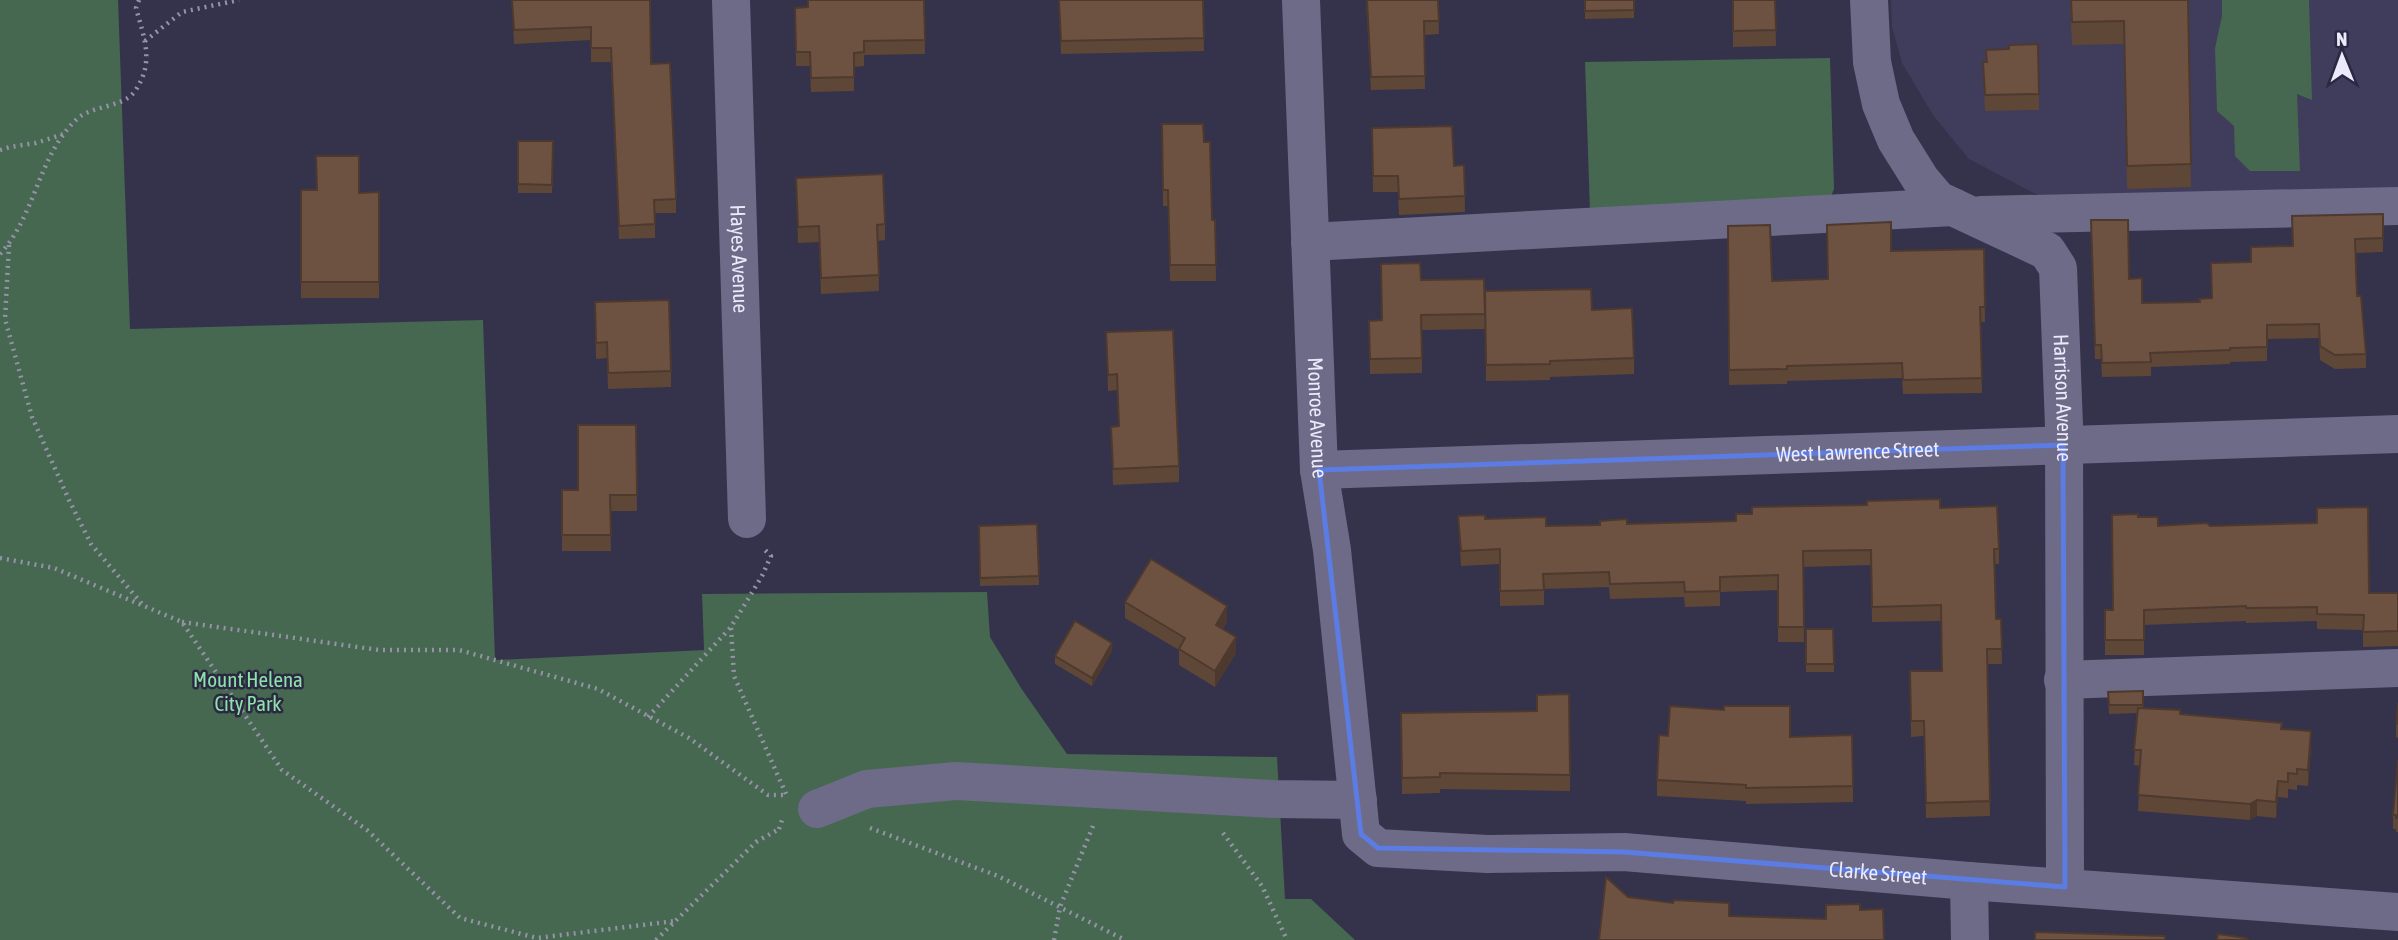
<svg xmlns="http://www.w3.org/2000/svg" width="2398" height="940" font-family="'Asap Condensed',sans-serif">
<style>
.built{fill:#403c5b}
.green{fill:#466750}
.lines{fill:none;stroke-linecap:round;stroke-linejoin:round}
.path{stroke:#9693a9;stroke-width:4.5;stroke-dasharray:2 5;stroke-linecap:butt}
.minor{stroke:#6d6b88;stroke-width:38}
.wall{fill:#5f4738}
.shaded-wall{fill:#4d392e}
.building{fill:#6e5241;stroke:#4d392e;stroke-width:2}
.marked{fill:none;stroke:#5b7ce2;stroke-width:5;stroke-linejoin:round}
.labels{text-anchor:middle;stroke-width:5;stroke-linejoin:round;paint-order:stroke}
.street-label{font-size:21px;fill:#ebe9fa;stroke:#2b2842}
.park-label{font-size:21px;fill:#8ee2a9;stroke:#2b2842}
</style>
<rect width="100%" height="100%" fill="#35324c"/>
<!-- built -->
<polygon class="built" points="1891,0 2398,0 2398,198 2058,206 1969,159 1933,115 1902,63 1892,27"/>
<!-- green -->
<g class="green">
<polygon points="0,0 118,0 130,329 483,320 495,660 704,650 702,594 987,592 990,637 1021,688 1067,754 1277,757 1285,899 1311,899 1355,940 0,940"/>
<polygon points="2222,0 2309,0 2312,100 2297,94 2300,171 2250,171 2235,156 2234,126 2217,111 2215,48 2222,16"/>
<polygon points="1830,58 1834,189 1830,199 1590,212 1585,62"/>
</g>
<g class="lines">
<!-- path -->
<g class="path">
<polyline points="145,41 182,12 239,0"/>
<polyline points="0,150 10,147 36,143 64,134"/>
<polyline points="9,245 5,319 32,417 69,500 91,544 142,604"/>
<path d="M 0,254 C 36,215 38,155 77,119 C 92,105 123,108 135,91 C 155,62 144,38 136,8 L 139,0"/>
<polyline points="0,558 54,568 182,622 282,770 367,830 460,918 537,938 675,921"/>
<polyline points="182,622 379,650 459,650 598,689 689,738 768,795 783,795"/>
<polyline points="731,628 734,676 786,794"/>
<polyline points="648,717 731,627 762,576 771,556 765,550"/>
<polyline points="870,828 998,876 1125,940"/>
<polyline points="779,829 782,820"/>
<polyline points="1223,833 1262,886 1287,940"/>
<polyline points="656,940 756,842 779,829"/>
<polyline points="1054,940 1060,907 1093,826"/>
</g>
<!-- minor -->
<g class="minor">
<path id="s1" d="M 731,0 L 747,519"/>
<path id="s2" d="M 1301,0 L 1319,470 L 1332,550 L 1361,834 L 1378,848 L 1487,854 L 1624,852 L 1969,881 L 2398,912"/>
<path id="s3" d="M 1869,0 L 1872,62 L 1881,104 L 1896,140 L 1921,180 L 1938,200 L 2047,251 L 2058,268 L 2064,426 L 2065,887"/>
<polyline points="1981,215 2398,206"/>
<polyline points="1310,242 1953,207"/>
<path id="s4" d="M 1319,470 L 2398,434"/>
<polyline points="2063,680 2398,668"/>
<polyline points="817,809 867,789 956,781 1273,799 1358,800"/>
<polyline points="1969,881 1970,940"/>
</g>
</g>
<!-- wall -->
<g class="wall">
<polygon points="512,0 650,0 651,64 676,199 676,213 655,213 655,238 619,239 611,62 591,62 591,40 514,44"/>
<polygon points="924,0 925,54 864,55 864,66 854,67 854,91 811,92 810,66 796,66 795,8"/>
<polygon points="1059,0 1203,0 1204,51 1061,54"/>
<polygon points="1366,0 1438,0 1439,34 1424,35 1425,89 1371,90"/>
<polygon points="1585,0 1634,0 1634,18 1585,19"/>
<polygon points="1733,0 1775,0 1776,46 1733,47"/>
<polygon points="2070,0 2188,0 2191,187 2127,189 2124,44 2072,45"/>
<polygon points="1983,62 2039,94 2039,110 1985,111"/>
<polygon points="1162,124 1204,142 1212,220 1215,220 1216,281 1170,281 1168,206 1163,206"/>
<polygon points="1372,128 1454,166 1464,165 1465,212 1399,215 1398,192 1373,192"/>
<polygon points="518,141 553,141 552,193 518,193"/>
<polygon points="796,178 885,224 885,240 878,241 879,291 821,294 819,242 798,243"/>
<polygon points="301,190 359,193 379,192 379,298 301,298"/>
<polygon points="2383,214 2383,252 2356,253 2357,296 2366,354 2366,368 2335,369 2320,360 2319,338 2267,339 2267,361 2230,362 2230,364 2151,367 2151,376 2102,377 2101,359 2095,359 2091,234 2129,279 2142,303 2200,302 2211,298 2251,262"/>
<polygon points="1728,226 1772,281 1828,279 1891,251 1984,249 1985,322 1980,322 1982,393 1903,394 1902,378 1787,381 1787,384 1729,385"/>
<polygon points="1484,279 1485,329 1422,330 1422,373 1370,374 1369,321 1382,320 1421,280"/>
<polygon points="1485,291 1592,310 1634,358 1634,374 1550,377 1550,380 1486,381"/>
<polygon points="595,302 671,371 671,387 608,389 607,358 596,359"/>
<polygon points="1106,332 1179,466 1179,482 1113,485 1111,427 1119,426 1117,390 1108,391"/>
<polygon points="636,425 637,511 610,511 611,551 562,551 562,490 578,490"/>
<polygon points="1940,508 1999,549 1999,564 1994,564 1996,619 2001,619 2002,664 1987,664 1990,816 1926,818 1924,736 1911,737 1910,671 1941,671 1941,621 1872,622 1871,565 1803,567 1804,642 1778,642 1778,590 1720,592 1720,606 1685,607 1684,597 1610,599 1609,587 1544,589 1544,605 1500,606 1500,564 1461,566 1458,516 1546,526 1627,524 1736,521"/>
<polygon points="2138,517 2158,526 2210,526 2369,593 2398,593 2398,646 2363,647 2363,630 2317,629 2317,621 2246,623 2246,621 2144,625 2144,655 2105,655 2105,610 2113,610"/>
<polygon points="1037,524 1039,585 980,586 979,526"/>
<polygon points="1125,602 1227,621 1223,629 1236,653 1215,687 1179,665 1179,650 1125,618"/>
<polygon points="1806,629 1833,629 1834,672 1806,672"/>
<polygon points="1112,651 1092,686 1055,664 1055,656"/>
<polygon points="2143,691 2143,708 2282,729 2311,747 2308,786 2297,785 2297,790 2288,789 2288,798 2278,797 2276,818 2257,816 2250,820 2138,811 2140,766 2134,765 2137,713 2109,714 2108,692"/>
<polygon points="2398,703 2398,738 2396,737 2396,723"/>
<polygon points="1401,713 1570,775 1570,791 1440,789 1440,793 1402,794"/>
<polygon points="1668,736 1790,737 1853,786 1853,802 1746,804 1746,801 1657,796 1657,780"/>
<polygon points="2398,760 2398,832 2396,832 2396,829 2393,829 2393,815"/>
</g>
<!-- shaded-wall -->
<g class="shaded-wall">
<polygon points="1227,606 1227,621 1216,641 1216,625"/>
<polygon points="1236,637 1236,653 1215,687 1215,671"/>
<polygon points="1112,643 1112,651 1092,686 1092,678"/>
<polygon points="2311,731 2311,747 2308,786 2308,770"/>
<polygon points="2278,781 2278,797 2276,818 2276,802"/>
<polygon points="2257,800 2257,816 2250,820 2250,804"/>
</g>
<!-- building -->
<g class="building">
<polygon points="512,0 650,0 651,64 670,63 676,199 654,200 655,224 619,226 611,48 591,48 591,27 514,30"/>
<polygon points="808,0 924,0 925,40 864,41 864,52 854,53 854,77 811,78 810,52 796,52 795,8 808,7"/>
<polygon points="1059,0 1203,0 1204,38 1061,41"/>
<polygon points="1367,0 1438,0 1439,21 1424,21 1425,76 1371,77"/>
<polygon points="1585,0 1634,0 1634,10 1585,11"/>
<polygon points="1733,0 1775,0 1776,30 1733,31"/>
<polygon points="2071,0 2188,0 2191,164 2127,166 2124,21 2072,22"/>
<polygon points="2038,44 2039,94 1985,95 1983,62 1987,62 1986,50 2009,49 2009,45"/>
<polygon points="1162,124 1203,124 1204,142 1210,142 1212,220 1215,220 1216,265 1170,265 1168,190 1163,190"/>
<polygon points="1452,126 1454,166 1464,165 1465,196 1399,199 1398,176 1373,176 1372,128"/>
<polygon points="518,141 553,141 552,185 518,184"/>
<polygon points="316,156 359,156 359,193 379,192 379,282 301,282 301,190 317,190"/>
<polygon points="883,174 885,224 877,225 879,275 821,278 819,226 798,227 796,178"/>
<polygon points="2383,214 2383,238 2355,239 2357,296 2361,296 2366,354 2335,355 2320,346 2319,324 2267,325 2267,347 2230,348 2230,350 2150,353 2151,362 2102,363 2101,345 2095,345 2091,220 2128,220 2129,279 2142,278 2142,303 2200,302 2199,299 2212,298 2211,263 2251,262 2251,247 2293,246 2292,216"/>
<polygon points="1891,222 1891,251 1984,249 1985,307 1980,307 1982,378 1903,380 1902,363 1787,366 1787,369 1729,370 1728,226 1770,225 1772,281 1828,279 1827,225"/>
<polygon points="1420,263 1421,280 1484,279 1485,314 1421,315 1422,358 1370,359 1369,321 1382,320 1381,264"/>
<polygon points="1591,289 1592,310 1632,308 1634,358 1550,361 1550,364 1486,365 1485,291"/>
<polygon points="669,300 671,371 608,373 607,342 596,343 595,302"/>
<polygon points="1173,330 1179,466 1113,469 1111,427 1119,426 1117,374 1108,375 1106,332"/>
<polygon points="578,425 636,425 637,495 610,495 611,535 562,535 562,490 578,490"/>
<polygon points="1940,499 1940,508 1997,506 1999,549 1994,549 1996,619 2001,619 2002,649 1987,649 1990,801 1926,803 1924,721 1911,721 1910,671 1942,671 1941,605 1872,607 1871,550 1803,551 1804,627 1778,627 1778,575 1720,577 1720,591 1685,592 1684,582 1610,584 1609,572 1543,574 1544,590 1500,591 1500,549 1461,551 1458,516 1485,515 1485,519 1546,517 1546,526 1600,525 1600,521 1627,519 1627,524 1736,521 1736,514 1752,514 1752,507 1867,505 1867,501"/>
<polygon points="2368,507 2369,593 2398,593 2398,631 2363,632 2364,615 2317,614 2317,607 2246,608 2246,606 2144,610 2144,640 2105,640 2105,610 2113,610 2112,515 2138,514 2138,517 2158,517 2158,526 2207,523 2210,526 2317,523 2317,508"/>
<polygon points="1037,524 1039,576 980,578 979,526"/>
<polygon points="1151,559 1227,606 1216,625 1236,637 1215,671 1179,649 1185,638 1125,602"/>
<polygon points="1075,621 1112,643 1092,678 1055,656"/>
<polygon points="1806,629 1833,629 1834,664 1806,664"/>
<polygon points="2143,691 2143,705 2109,705 2108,692"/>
<polygon points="1569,694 1570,775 1440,773 1440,777 1402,778 1401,713 1537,711 1537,695"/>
<polygon points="2398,703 2398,724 2396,723"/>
<polygon points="1670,706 1724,710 1724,706 1790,706 1790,737 1852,735 1853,786 1746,788 1746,785 1657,780 1659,735 1668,736"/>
<polygon points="2138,708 2180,710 2180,714 2282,723 2281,729 2311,731 2308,770 2297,769 2297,774 2288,773 2288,782 2278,781 2276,802 2257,800 2250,804 2138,795 2141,750 2134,750"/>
<polygon points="2398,760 2398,818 2396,818 2396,815 2393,815"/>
<polygon points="1606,877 1628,897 1673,903 1674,900 1729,903 1729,916 1826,919 1826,905 1860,904 1860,910 1883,909 1884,940 1599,940"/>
<polygon points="2035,932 2165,936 2165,940 2035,940"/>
<polygon points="2218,934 2246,938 2248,940 2217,940"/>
</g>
<!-- marked area -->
<path class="marked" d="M 2063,445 L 2065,887 L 1624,852 L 1378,848 L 1361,834 L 1319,470 Z"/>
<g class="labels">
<!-- street labels -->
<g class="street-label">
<text dy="7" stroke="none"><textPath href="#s1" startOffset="259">Hayes Avenue</textPath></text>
<text dy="7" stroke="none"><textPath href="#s3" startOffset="488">Harrison Avenue</textPath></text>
<text dy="7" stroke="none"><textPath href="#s2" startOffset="418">Monroe Avenue</textPath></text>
<text dy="7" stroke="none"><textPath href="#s4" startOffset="539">West Lawrence Street</textPath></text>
<text dy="7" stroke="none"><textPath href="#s2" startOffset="1360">Clarke Street</textPath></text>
</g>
<!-- park labels -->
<g class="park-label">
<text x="248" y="687">Mount Helena<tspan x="248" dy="24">City Park</tspan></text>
</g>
</g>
<!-- north arrow -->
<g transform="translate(2342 56) rotate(359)" stroke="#2b2842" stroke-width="5" paint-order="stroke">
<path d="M0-5L12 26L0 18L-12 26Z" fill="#ebe9fa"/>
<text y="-10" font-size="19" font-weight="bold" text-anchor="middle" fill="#ebe9fa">N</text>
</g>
</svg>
